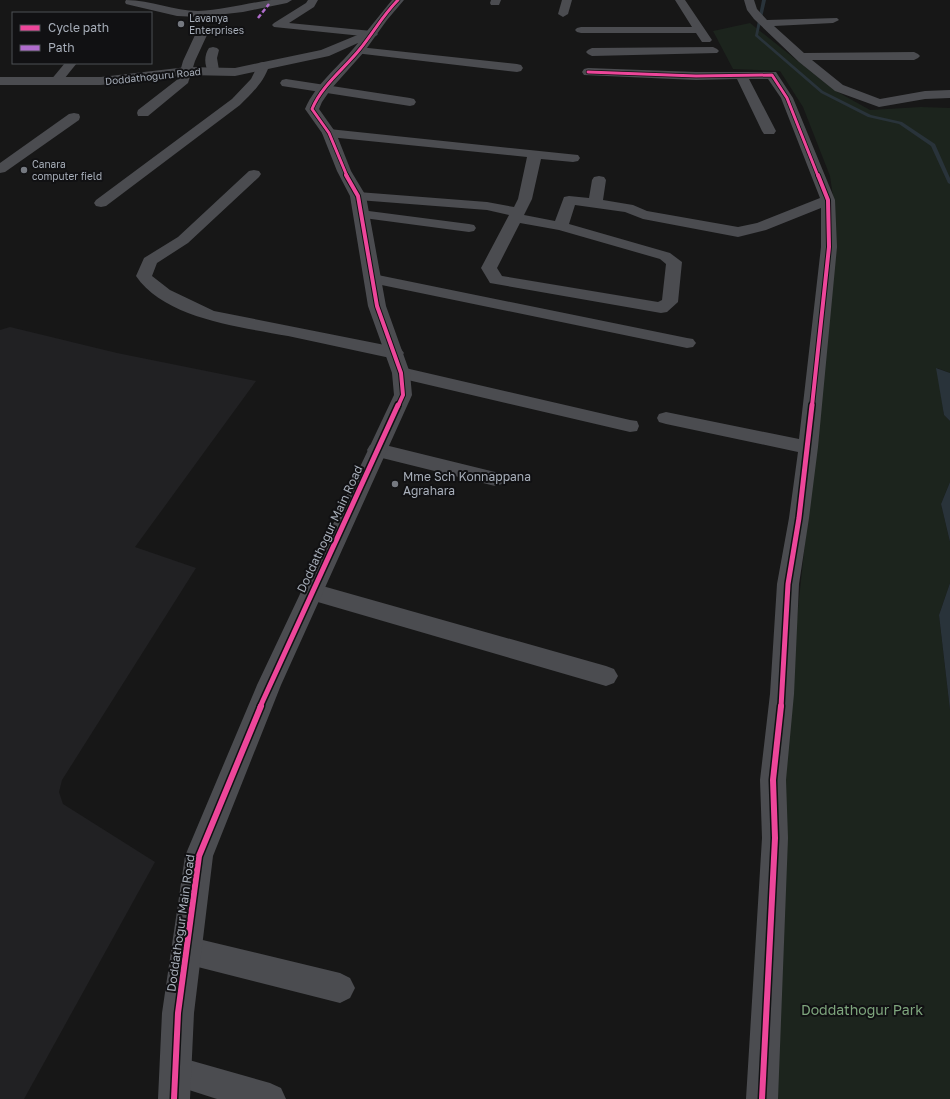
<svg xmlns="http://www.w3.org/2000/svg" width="950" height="1099" font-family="'Golos Text',sans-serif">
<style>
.built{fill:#212123}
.green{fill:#1c241d}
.water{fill:#29333a}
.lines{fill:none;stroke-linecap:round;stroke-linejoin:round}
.stream{fill:#29333a;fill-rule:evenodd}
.minor{fill:#4b4c50;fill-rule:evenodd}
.tertiary{fill:#4b4c50;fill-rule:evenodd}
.quiet{stroke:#b06ccc;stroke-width:2.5;stroke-dasharray:4.5 2.5;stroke-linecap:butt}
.cycleway-far3-casing{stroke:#111113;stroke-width:4.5}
.cycleway-far2-casing{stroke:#111113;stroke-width:6}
.cycleway-far1-casing{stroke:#111113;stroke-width:8}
.cycleway-casing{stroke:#111113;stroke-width:9}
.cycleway-far3{stroke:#ed469a;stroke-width:3}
.cycleway-far2{stroke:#ed469a;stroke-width:4}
.cycleway-far1{stroke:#ed469a;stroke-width:5}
.cycleway{stroke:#ed469a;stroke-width:6}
.poi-dot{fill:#757980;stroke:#111113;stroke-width:1.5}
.labels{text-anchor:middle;stroke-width:4;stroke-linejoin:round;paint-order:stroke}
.far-poi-label{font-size:10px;fill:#a7aeb9;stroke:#111113;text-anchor:start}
.far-street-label{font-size:10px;fill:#a7aeb9;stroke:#111113}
.poi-label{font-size:12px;fill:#a7aeb9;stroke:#111113;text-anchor:start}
.street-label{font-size:12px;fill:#a7aeb9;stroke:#111113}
.near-park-label{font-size:14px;fill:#7ea57d;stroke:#111113}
</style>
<rect width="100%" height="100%" fill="#171717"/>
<!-- built -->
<polygon class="built" points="10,327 117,353 256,381 135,547 196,568 62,780 59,792 63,804 155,862 24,1099 0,1099 0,330"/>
<!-- green -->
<polygon class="green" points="750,23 834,90 870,110 921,107 950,108 950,373 937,368 944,415 950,421 950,482 941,504 950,542 950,583 939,615 950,710 950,1099 770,1099 791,674 829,317 835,210 830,176 803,107 780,71 733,69 713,31"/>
<!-- water -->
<g class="water">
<polygon points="936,368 950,373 950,421 944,415"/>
<polygon points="950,482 950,542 941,504"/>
<polygon points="950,583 950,710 939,615"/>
</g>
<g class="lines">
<!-- stream -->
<polygon class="stream" points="762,0 766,0 758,35 823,91 871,115 902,122 935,144 950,178 950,184 948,183 931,146 899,124 868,117 821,93 755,36"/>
<!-- minor -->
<g class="minor">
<path d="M 126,0 C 151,0 174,11 198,11 C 223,10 247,3 271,0 C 278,0 285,0 292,0 L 287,3 L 243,12 L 199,17 L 177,16 L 130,5 L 126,4 L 125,2 Z"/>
<polygon points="308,0 318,0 314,7 289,23 372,31 376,32 378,34 376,36 372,37 274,27 272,25 274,23 306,3"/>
<polygon points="491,0 501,0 499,5 491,5 490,3"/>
<polygon points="562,0 572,0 568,14 563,17 558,14"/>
<polygon points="675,0 685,0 712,40 710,42 702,42 696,33 581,33 577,32 575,30 577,28 581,27 692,27"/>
<polygon points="744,0 754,0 757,9 767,20 837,18 839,20 833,23 774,26 804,53 914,52 918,54 920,56 918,58 914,60 812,60 843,85 880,99 925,91 950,90 950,98 925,99 879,107 835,91 799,62 754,19 747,10"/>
<polygon points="201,32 205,33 207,35 195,61 188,83 148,116 138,116 137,113 138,110 178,79 183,61 195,35 197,33"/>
<path d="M 213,47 L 217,48 L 219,50 L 217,58 L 219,70 L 217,73 L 209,73 C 204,65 204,55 209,48 Z"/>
<polygon points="359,47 517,64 521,65 523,68 521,71 517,72 355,53 353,51 355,49"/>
<polygon points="713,47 717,49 719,51 717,53 592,56 588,54 586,52 588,50 592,48"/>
<path d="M 263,62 L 267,63 L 269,66 C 264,82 252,93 240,105 L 106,206 L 101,207 L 96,206 L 94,203 L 96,200 L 232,99 L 251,79 L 259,63 Z"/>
<polygon points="65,63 77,63 60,84 52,84 50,81"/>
<path d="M 588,68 L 696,72 L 776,72 L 793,98 L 835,200 L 837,247 L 818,447 L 809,518 L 799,584 L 794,694 L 786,780 L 788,838 L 778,1099 L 746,1099 L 762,838 L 760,780 L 770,694 L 777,584 L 789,518 L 798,452 L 666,424 L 659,422 L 657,418 L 659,414 L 666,412 L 799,439 L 821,247 L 821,208 L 766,230 L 738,237 L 643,219 L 625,212 L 575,205 L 569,224 L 670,253 L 682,262 L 678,302 L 667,312 L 661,313 L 490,283 L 481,268 L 509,215 L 487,210 L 358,200 L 353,199 L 351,196 L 353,193 L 358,192 L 487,202 L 514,207 L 518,199 L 527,157 L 329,137 L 324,136 L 322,133 L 324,130 L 329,129 L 578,155 L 580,158 L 578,161 L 573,162 L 541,159 L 532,199 L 524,215 L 555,221 L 564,197 L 569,196 L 589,198 L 592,180 L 594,177 L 599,176 L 604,177 L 606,180 L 603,200 L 633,205 L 647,211 L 738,227 L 757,223 L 820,198 L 781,98 L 768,79 L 749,79 L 776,131 L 774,134 L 764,134 L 762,131 L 737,79 L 696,80 L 584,75 L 582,72 L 584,69 ZM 520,223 L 559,230 L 660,259 L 666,264 L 662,300 L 658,302 L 502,276 L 497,268 Z"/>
<polygon points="286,79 410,98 414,99 416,102 414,105 410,106 282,86 280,83 282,80"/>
<polygon points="74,113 79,114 80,117 79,120 5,172 0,173 0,163 69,114"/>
<path d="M 254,170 L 259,171 L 261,174 L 259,177 L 188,243 L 157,263 L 152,276 L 170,290 L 214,311 L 395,347 L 401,349 L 404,353 L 401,357 L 395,359 C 359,351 324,344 288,336 C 241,327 165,319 136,276 L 144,258 L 178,237 L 249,171 Z"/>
<polygon points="361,210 469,224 474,225 476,228 474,231 469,232 356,217 354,214 356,211"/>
<polygon points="373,274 687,338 693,339 696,343 693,347 687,348 367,282 365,279 367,276"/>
<polygon points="401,367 630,420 637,421 639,426 637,431 630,432 395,377 392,373 395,369"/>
<polygon points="377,443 495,472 502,474 505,479 502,484 495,486 370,455 367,450 370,445"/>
<polygon points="312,583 606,666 614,669 618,676 614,683 606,686 304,598 301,592 304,586"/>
<polygon points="186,936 340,973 350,978 355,988 350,998 340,1003 186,964 176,960 172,950 176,940"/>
<polygon points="175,1056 270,1083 281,1088 286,1099 217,1099 164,1082 160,1071 164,1060"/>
</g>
<!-- tertiary -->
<path class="tertiary" d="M 392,0 L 404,0 L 387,20 L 364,52 L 331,89 L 322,102 L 319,109 L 336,133 L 351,171 L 366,196 L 386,306 L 410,373 L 412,395 L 281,685 L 213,856 L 194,1013 L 190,1099 L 158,1099 L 162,1013 L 185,856 L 257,685 L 394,395 L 392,373 L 368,306 L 350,196 L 337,171 L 322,133 L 305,109 C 316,83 341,65 358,43 L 329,56 L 235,76 L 187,75 L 101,85 L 0,85 L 0,77 L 101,77 L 187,67 L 235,68 L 321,50 L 367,31 Z"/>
<!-- quiet -->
<polyline class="quiet" points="258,18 269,4"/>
<defs>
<g id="cycleway-far3">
<polyline points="588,72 696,76 772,75 787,98 818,176"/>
<path d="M 347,176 L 329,133 L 312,109 C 322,85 344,69 360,49 C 373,33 383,15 398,0"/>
</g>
<g id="cycleway-far2">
<polyline points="346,175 358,196 377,306 401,373 403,395 398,406"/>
<polyline points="812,406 829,247 828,200 818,175"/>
</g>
<g id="cycleway-far1">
<polyline points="260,707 398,405"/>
<polyline points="781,707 788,584 799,518 812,405"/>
</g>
<g id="cycleway">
<polyline points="174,1099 178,1013 199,856 261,706"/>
<polyline points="762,1099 775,838 773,780 781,706"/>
</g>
</defs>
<!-- cycleway-far3 casing -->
<use href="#cycleway-far3" class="cycleway-far3-casing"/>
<!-- cycleway-far2 casing -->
<use href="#cycleway-far2" class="cycleway-far2-casing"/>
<!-- cycleway-far1 casing -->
<use href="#cycleway-far1" class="cycleway-far1-casing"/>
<!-- cycleway casing -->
<use href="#cycleway" class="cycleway-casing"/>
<!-- cycleway-far3 -->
<use href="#cycleway-far3" class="cycleway-far3"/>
<!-- cycleway-far2 -->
<use href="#cycleway-far2" class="cycleway-far2"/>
<!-- cycleway-far1 -->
<use href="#cycleway-far1" class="cycleway-far1"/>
<!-- cycleway -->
<use href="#cycleway" class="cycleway"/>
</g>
<!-- markers -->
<g class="poi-dot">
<circle cx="181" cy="24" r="4"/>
<circle cx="24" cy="170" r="4"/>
<circle cx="395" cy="484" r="4"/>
</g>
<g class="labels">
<!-- far-poi labels -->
<g class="far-poi-label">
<text x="189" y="22">Lavanya<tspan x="189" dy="12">Enterprises</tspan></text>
<text x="32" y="168">Canara<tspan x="32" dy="12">computer field</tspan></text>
</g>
<!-- far-street labels -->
<g class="far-street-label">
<text transform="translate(153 76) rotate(-6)" y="4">Doddathoguru Road</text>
</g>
<!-- poi labels -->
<g class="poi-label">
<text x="403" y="481">Mme Sch Konnappana<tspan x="403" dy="14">Agrahara</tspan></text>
</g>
<!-- street labels -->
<g class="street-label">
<text transform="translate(330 529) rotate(-65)" y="4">Doddathogur Main Road</text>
<text transform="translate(181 923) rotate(-82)" y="4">Doddathogur Main Road</text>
</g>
<!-- near-park labels -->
<g class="near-park-label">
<text x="862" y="1015">Doddathogur Park</text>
</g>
</g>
<!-- legend -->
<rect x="12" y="12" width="140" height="52" fill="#111113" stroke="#4d5055"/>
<rect x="20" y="25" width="20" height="6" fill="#ed469a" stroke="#4d5055"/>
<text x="48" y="32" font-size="12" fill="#a7aeb9">Cycle path</text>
<rect x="20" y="45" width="20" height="6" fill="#b06ccc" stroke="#4d5055"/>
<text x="48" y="52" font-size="12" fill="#a7aeb9">Path</text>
</svg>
